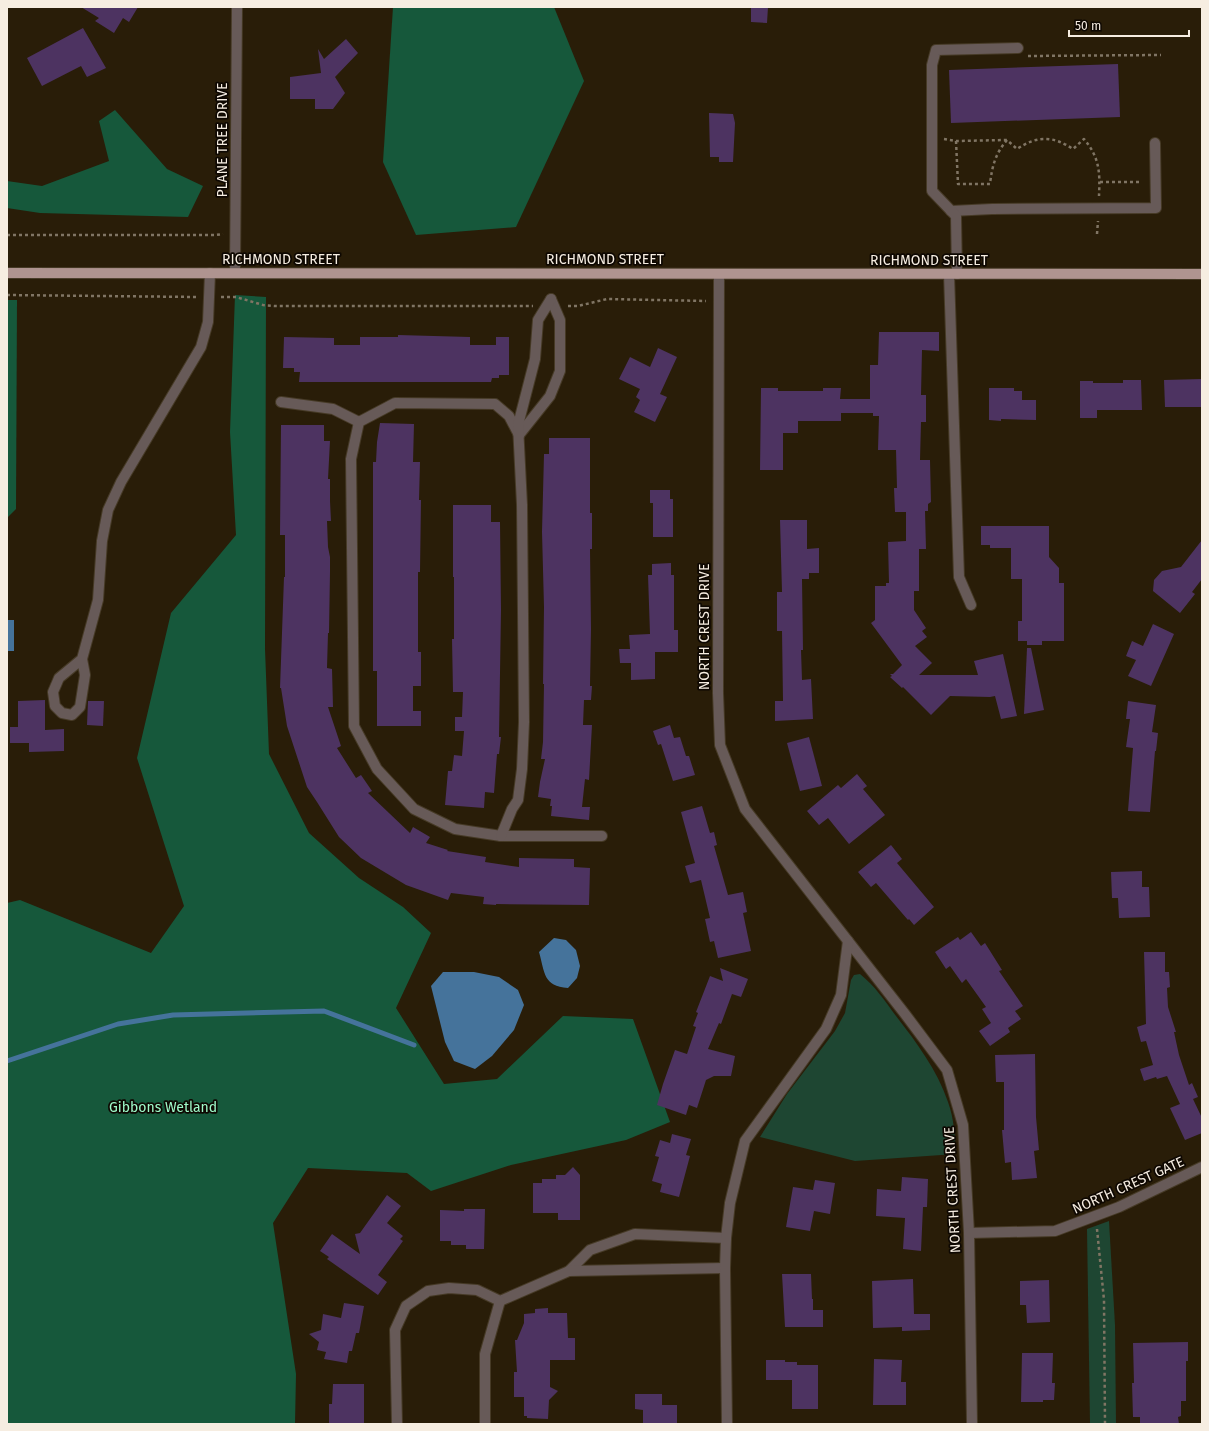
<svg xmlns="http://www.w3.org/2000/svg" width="1209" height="1431" font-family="'Fira Sans',sans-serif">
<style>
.green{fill:#1e4632}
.forest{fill:#16583b}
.water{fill:#45739b}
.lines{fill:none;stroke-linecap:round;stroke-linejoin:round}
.stream{stroke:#45739b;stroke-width:5}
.building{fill:#4d3361}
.minor-casing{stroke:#463a26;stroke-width:12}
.major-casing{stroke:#463a26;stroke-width:12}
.path{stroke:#807564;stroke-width:2.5;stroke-dasharray:3 3;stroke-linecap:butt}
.minor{stroke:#675a58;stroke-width:10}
.major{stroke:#af9490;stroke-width:10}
.labels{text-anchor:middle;stroke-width:3.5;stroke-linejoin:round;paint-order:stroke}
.street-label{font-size:14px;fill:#f6ede1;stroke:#0e0802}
.park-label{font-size:14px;fill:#9ffbca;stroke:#0e0802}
</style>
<rect width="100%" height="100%" fill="#291d08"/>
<!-- green -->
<g class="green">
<path d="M 860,974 C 875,986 885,1001 896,1016 C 917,1043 937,1070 948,1102 C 954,1118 955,1137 956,1154 L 855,1161 L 760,1137 L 787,1094 L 835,1031 L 845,1013 L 851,980 L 854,975 Z"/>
<polygon points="1109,1221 1115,1325 1116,1424 1090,1424 1087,1229"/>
</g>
<!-- forest -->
<g class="forest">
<polygon points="393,7 554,7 584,81 516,227 416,235 383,162"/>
<polygon points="115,110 167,169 203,186 188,217 40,213 7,208 7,181 42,186 109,161 99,121"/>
<polygon points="235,295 266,297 265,649 269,754 309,833 359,878 403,907 431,933 396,1008 444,1084 497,1079 563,1016 633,1019 670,1122 626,1140 511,1165 431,1191 407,1173 308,1168 273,1223 296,1374 295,1424 7,1424 7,903 20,900 151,953 184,906 137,758 171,613 236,535 230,432"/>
<polygon points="7,300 17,300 16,509 7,518"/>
</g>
<!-- water -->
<g class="water">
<rect x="7" y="620" width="7" height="31"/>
<path d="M 554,938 L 566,940 L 576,950 L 580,966 L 577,978 L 568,988 C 543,986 545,973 539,952 Z"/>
<polygon points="443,972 474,972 499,977 518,990 524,1005 514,1030 492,1056 475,1069 454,1061 445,1042 431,986"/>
</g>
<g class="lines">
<!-- stream -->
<polyline class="stream" points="7,1061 118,1024 173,1015 324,1011 414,1045"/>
</g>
<!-- building -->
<g class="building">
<polygon points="81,7 138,7 129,22 123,18 114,33 95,21 99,18"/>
<polygon points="751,7 768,7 767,23 751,22"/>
<polygon points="83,28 106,68 87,77 81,66 42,86 27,58"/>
<polygon points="346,39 358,53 335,77 345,93 333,109 315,109 315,99 290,99 290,77 321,73 318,49 324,59"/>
<polygon points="1118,64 1120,117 951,123 949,70"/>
<polygon points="709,113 733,114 735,123 733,162 719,162 719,157 710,157"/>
<polygon points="879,332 939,332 939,351 922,350 921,395 926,395 926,422 921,422 920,460 930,460 931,502 928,504 928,511 925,511 926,549 919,549 919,591 914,591 914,610 926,628 922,631 927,637 915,646 932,663 919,675 978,675 974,661 1003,654 1017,716 1001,719 995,696 990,697 950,696 931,715 903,687 902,688 890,677 892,676 890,674 893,674 902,665 871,623 875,620 875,586 886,586 886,583 889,583 888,542 906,541 906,512 895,512 894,488 897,488 896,450 878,450 879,416 873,416 873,413 841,413 841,421 798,421 798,433 783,433 783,470 760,470 761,388 778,388 778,391 823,391 823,388 841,388 840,399 870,399 870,365 878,365"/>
<polygon points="398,335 470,337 470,345 496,345 496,337 509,337 509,375 499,375 499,378 492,378 491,382 299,382 300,372 294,372 294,368 283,368 284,337 334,338 334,345 360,345 360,337 398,337"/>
<polygon points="658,348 677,357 660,394 667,397 655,422 634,412 640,400 636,397 640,389 619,379 630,357 650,367"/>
<polygon points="1202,379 1202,407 1165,407 1164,380"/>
<polygon points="1123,380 1141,380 1142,410 1097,410 1097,418 1080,418 1080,381 1093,381 1093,383 1123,383"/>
<polygon points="989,388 1014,388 1014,391 1022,391 1022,400 1036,400 1036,420 1001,419 1001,421 989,420"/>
<polygon points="380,423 414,424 413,462 420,462 419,500 421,500 420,572 418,572 418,652 421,652 421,686 413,686 413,711 421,711 421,726 377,726 377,671 373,671 373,462 376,462 377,442"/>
<polygon points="281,425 324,425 324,441 330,441 328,479 330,479 330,501 331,521 327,521 328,547 330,557 330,572 329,633 328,633 327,668 332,669 333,707 328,707 341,746 337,748 356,778 361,775 372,791 368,793 410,833 413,827 430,837 426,843 448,850 447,851 486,857 485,862 519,867 519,858 574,859 574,867 590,868 589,905 496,904 496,905 483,904 484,897 451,893 448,900 406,885 361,858 339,837 317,802 307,787 287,726 281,688 280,688 284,577 285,577 285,535 280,535"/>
<polygon points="549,438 590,438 590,513 592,513 592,549 590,549 591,629 590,686 592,686 591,700 584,700 583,725 592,725 589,780 585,779 582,807 590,807 589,820 551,816 552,806 550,806 551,799 538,797 540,782 545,759 541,759 543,742 544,684 543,684 544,607 542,532 544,454 549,454"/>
<polygon points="650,490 670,490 670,499 673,499 673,537 653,537 653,503 650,503"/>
<polygon points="453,505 491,505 491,522 500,522 501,610 499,737 501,737 499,754 497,754 494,793 485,792 484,808 445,805 448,771 452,771 454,755 462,756 464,731 455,731 455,717 462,717 463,692 453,692 452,639 454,639 454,577 453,577"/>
<polygon points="780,520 807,520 807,549 819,548 819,573 809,573 809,579 802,579 803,650 801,650 802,680 811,679 813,719 775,721 775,701 783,701 782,631 777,631 777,592 782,592"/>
<polygon points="981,526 1049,526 1049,557 1059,568 1059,583 1064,583 1064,641 1042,641 1042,645 1027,645 1027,641 1018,641 1018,621 1022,621 1022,579 1011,579 1011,548 990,548 990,545 981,545"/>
<polygon points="1202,540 1202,579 1192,592 1195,594 1180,613 1153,591 1154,580 1162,571 1181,567"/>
<polygon points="671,563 671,575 674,575 674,630 678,630 678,652 655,652 655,679 631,680 631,663 620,663 619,649 630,649 629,635 650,634 648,575 652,575 652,564"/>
<polygon points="1153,624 1174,634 1151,686 1128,676 1136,660 1126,656 1132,641 1143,646"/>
<polygon points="1027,648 1031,648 1044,710 1024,714"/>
<polygon points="45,700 45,730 64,729 64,751 29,752 29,743 10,743 10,727 18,727 18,701"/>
<polygon points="88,701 104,701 103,726 87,725"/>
<polygon points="1128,701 1156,705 1152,732 1158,733 1156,751 1155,751 1150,812 1128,811 1133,748 1126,747 1130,719 1126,719"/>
<polygon points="670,725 674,738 680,737 686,756 689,756 695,775 673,781 661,744 658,745 653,731"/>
<polygon points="809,737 822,786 800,791 787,743"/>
<polygon points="857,774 867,786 863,789 885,815 849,844 828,818 819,825 807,811 838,785 841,788"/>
<polygon points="702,806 710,833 714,832 717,845 714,846 728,895 743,892 747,912 743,913 751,951 718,958 714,941 710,942 705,919 710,918 701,880 690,883 685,866 695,863 681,812"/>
<polygon points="891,845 902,859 897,863 934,907 914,925 909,919 908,920 876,883 871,887 858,872"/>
<polygon points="1142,871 1142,887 1149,887 1150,917 1119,918 1118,898 1112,898 1111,872"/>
<polygon points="971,932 981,946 985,943 1002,970 999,971 1023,1006 1015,1011 1021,1019 1008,1028 1010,1032 990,1046 979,1031 991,1023 982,1009 986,1007 966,979 962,983 950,966 946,969 935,952 958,937 960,940"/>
<polygon points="1144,952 1165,952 1165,972 1169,972 1170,987 1167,988 1168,1007 1176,1032 1174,1032 1179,1055 1189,1085 1192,1083 1198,1097 1193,1099 1202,1118 1202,1133 1185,1140 1170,1108 1180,1104 1167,1076 1157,1079 1156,1077 1144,1081 1140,1069 1153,1065 1146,1041 1141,1042 1137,1027 1146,1024"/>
<polygon points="720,968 748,979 741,997 732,994 721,1024 719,1023 708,1049 735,1056 731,1076 714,1076 706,1080 697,1108 689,1105 686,1115 657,1105 663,1084 675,1050 687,1054 696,1027 693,1026 698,1013 696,1012 710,976 723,981"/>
<polygon points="1035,1054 1036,1117 1039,1150 1034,1151 1037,1178 1012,1180 1011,1162 1005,1163 1002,1130 1004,1130 1004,1082 996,1082 995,1055"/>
<polygon points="672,1134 691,1139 686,1155 690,1156 679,1197 660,1192 662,1184 652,1181 659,1157 655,1156 660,1140 670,1143"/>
<polygon points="573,1167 580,1175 580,1220 558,1220 558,1213 533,1213 533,1183 542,1183 542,1179 556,1179 556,1175 565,1175"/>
<polygon points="902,1177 928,1179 927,1207 923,1207 921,1251 903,1249 905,1218 876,1216 877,1189 901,1191"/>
<polygon points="815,1180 835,1183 830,1214 814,1211 810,1231 786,1227 793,1187 813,1190"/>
<polygon points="387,1195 401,1206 387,1223 403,1236 400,1239 403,1241 378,1275 387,1282 378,1295 327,1259 329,1257 320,1251 332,1234 360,1254 355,1234 360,1233"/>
<polygon points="464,1209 485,1209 484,1249 466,1249 466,1245 451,1245 451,1241 440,1241 440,1210 464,1211"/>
<polygon points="782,1274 811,1274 812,1299 813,1299 813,1310 823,1310 823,1327 785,1327"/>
<polygon points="913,1279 914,1314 930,1314 930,1330 902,1331 902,1327 873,1328 872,1281"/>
<polygon points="1049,1280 1050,1322 1027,1323 1026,1305 1020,1305 1020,1281"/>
<polygon points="344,1303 364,1306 359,1333 356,1333 352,1351 349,1351 347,1363 324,1359 326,1352 317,1350 319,1342 309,1334 321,1330 323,1314 341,1318"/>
<polygon points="548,1308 548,1313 567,1313 568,1338 575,1338 575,1360 550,1360 550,1387 558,1391 549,1400 548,1419 527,1418 527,1416 524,1416 524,1397 514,1397 514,1372 517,1372 515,1340 517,1340 524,1323 524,1314 535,1313 535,1309"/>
<polygon points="1188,1342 1188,1361 1186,1361 1186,1401 1181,1401 1181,1416 1178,1417 1179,1424 1140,1424 1140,1417 1133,1417 1132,1383 1134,1383 1133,1343"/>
<polygon points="1022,1353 1053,1353 1052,1383 1055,1383 1054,1400 1043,1400 1043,1402 1021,1402"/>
<polygon points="874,1359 902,1360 901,1382 906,1382 906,1405 873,1405"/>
<polygon points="766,1360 785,1360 785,1362 797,1362 797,1365 818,1365 818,1409 792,1409 792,1380 766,1380"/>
<polygon points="333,1384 364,1384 364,1424 329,1424 329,1404 332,1404"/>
<polygon points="635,1394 662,1394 662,1405 677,1405 677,1423 643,1424 643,1410 635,1409"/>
</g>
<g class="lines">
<defs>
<g id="minor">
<polyline points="951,211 992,209 1156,208 1155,143"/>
<polyline points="235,273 237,7"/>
<polyline points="719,274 718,693 720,745 745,809 905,1014 947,1070 963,1125 969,1233 972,1424"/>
<polyline points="949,274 959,577 971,605"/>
<polyline points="957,274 956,216 932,191 932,65 936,50 1018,48"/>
<polyline points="281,402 333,409 359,422"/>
<polyline points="519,435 509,416 495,404 395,403 359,422 351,459 354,726 377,769 414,809 455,829 501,836 602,836"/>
<polyline points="519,435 550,396 560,371 560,320 551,299"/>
<polyline points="82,659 85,675 80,707 72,715 62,713 55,706 53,692 59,678 82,659 98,600 102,541 108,510 121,482 201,347 208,322 210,273"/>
<polyline points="501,836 512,809 518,800 522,769 524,722 522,505 518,425 535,359 538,320 551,299"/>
<polyline points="969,1233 1055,1231 1119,1207 1202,1167"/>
<polyline points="569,1271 590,1250 635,1234 726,1238"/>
<polyline points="397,1424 395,1330 406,1306 428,1291 449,1288 477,1290 500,1301 569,1271 725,1268"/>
<polyline points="485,1424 485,1354 500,1301"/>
<polyline points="727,1424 725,1268 726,1238 730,1203 745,1141 826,1029 841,995 848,941"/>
</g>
<polyline id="major" points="7,273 1202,274"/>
</defs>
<!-- minor casing -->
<use href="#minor" class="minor-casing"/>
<!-- major casing -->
<use href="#major" class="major-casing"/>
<!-- path -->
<g class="path">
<polyline points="1028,56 1161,55"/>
<polyline points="944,139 956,141 1007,140"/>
<path d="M 956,141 L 958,184 L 990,184 C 992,167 995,154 1007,140 L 1017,149 C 1038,135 1053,136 1073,149 L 1084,139 C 1100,158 1100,173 1099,196"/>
<polyline points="1100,182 1142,182"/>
<polyline points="1097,234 1098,221"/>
<polyline points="7,235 216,235 223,234"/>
<polyline points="7,295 196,297"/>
<polyline points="221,297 236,297 263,305 274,306 533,306"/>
<polyline points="568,306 578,306 607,299 706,301"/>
<polyline points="1097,1229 1104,1300 1105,1424"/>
</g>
<!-- minor -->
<use href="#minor" class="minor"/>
<!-- major -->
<use href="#major" class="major"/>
</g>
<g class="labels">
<!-- street labels -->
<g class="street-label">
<text transform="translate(222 140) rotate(-90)" y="5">PLANE TREE DRIVE</text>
<text x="281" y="264">RICHMOND STREET</text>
<text x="605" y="264">RICHMOND STREET</text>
<text x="929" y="265">RICHMOND STREET</text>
<text transform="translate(704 627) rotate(-90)" y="5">NORTH CREST DRIVE</text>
<text transform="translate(1128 1185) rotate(-24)" y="5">NORTH CREST GATE</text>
<text transform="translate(952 1190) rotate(-93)" y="5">NORTH CREST DRIVE</text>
</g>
<!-- park labels -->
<g class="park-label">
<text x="163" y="1112">Gibbons Wetland</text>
</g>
</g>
<!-- border -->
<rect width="1209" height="1431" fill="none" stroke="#f6ede1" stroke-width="16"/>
<!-- scale -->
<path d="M1069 30v6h120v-6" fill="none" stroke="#f6ede1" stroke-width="2"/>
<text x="1075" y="30" font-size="12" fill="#f6ede1" stroke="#0e0802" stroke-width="3" paint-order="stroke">50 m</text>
</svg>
